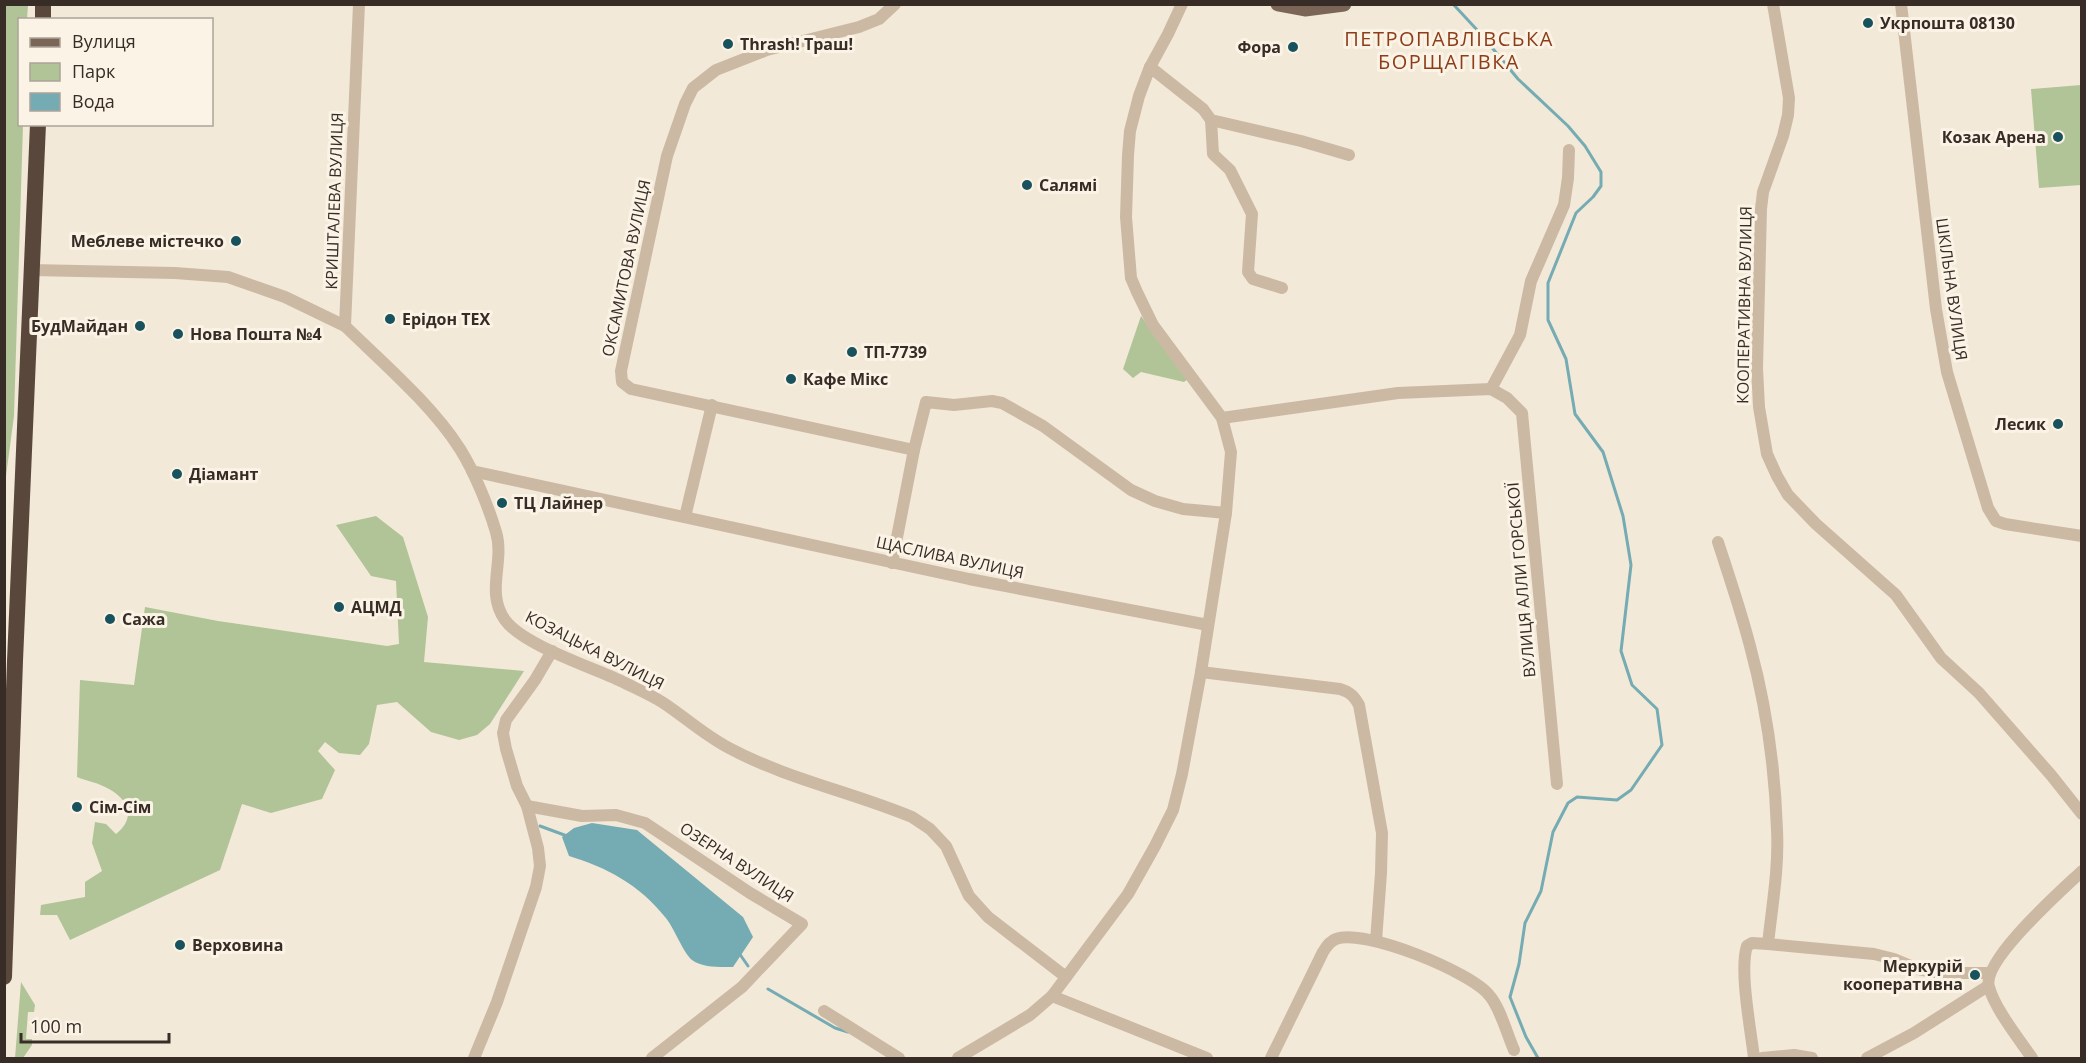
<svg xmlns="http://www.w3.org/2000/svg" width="2086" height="1063" font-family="'Open Sans',sans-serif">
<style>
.green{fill:#b1c497}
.water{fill:#75abb3}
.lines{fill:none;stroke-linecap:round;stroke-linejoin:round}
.stream{stroke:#75abb3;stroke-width:3}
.minor{stroke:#ccb9a3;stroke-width:12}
.major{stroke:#7a6556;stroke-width:15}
.highway{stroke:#59473c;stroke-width:16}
.poi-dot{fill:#18525c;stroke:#fbf3e5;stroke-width:2}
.labels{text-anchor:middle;stroke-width:6;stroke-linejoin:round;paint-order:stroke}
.poi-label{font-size:16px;font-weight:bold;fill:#372d26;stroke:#fbf3e5;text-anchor:start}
.street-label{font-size:16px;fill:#372d26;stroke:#fbf3e5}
.quarter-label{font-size:20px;letter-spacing:1.5px;fill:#8d3d18;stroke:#fbf3e5}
</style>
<rect width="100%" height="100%" fill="#f3e9d8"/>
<!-- green -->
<g class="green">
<polygon points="28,5 27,19 20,20 20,124 23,125 14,416 6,476 5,527 4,5"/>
<polygon points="2081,85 2081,185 2039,188 2031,89"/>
<polygon points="1141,316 1188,379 1184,382 1141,372 1133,378 1123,369"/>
<path d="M 376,516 L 403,537 L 428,617 L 424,662 L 524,671 L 490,724 L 477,735 L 459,740 L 431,732 L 397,702 L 377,705 L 369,744 L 360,755 L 339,753 L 325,742 L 318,751 L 335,770 L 322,799 L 271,813 L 242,804 L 220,870 L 70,940 L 57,915 L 40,915 L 41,905 L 85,897 L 85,882 L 102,871 L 92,843 L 95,822 L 106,824 L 116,834 C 136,818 129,800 109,789 C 99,783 87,781 77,777 L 80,680 L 134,685 L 145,607 L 218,621 L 387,646 L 399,644 L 396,581 L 371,576 L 336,525 Z"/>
<polygon points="21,982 35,1005 34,1012 28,1012 26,1039 32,1039 32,1045 23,1058 15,1058"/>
</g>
<!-- water -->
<path class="water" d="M 592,823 L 637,830 L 743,917 L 753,937 L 733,967 C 720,967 703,968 692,960 C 683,953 674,927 665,917 C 640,885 606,867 569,856 L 562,837 L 574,828 Z"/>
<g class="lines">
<!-- stream -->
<g class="stream">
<polyline points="1453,4 1479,32 1518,79 1568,126 1585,146 1601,172 1601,186 1593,197 1576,213 1548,283 1548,320 1566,359 1575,414 1603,452 1623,516 1631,565 1621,651 1632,685 1657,709 1662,745 1631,790 1617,800 1577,797 1568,803 1553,832 1541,891 1525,923 1519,964 1510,997 1526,1037 1538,1058"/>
<polyline points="540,826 567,836"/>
<polyline points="739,953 748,966"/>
<polyline points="768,989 835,1028 848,1032"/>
</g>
<!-- minor -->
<g class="minor">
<path d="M 359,4 L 345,326 C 383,363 432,405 460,449 C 474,471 489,508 496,532 C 505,562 485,592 505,620 C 523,645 592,667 621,681 C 635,688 649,694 662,702 C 685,717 704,735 729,748 C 787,779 852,792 912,817 L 930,829 L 946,846 L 969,896 L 988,917 L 1066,977"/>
<polyline points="895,4 879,19 859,27 767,50 716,70 693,88 685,104 667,156 621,371 622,382 631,389 914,450"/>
<polyline points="1773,4 1789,98 1788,115 1783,136 1763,192 1761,209 1757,368 1759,407 1767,454 1777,476 1788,495 1816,524 1896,595 1941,658 1979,693 2051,775 2082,814"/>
<polyline points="1901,4 1936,309 1947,372 1988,508 1996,521 2005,524 2082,536"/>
<polyline points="1150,67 1203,109 1211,120 1301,141 1349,155"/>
<polyline points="1211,120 1213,154 1230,170 1252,214 1248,272 1253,279 1282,288"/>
<polyline points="31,270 175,273 228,277 285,297 345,326"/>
<polyline points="1491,389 1520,335 1531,281 1564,205 1568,178 1569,150"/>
<polyline points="1222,418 1398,393 1491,389 1507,398 1522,413 1557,784"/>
<polyline points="472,471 969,579 1208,625"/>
<polyline points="685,517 712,405"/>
<path d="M 1718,542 C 1729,576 1741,611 1750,646 C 1766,705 1775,769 1777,830 C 1779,868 1772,906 1768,944 L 1874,954 L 1894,959 L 1918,969 L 1939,973 L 1990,973"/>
<polyline points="892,563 914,450 926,402 954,405 992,401 1002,403 1043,426 1131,490 1155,501 1183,509 1226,513"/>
<path d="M 1201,672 L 1340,689 C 1350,692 1354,696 1359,705 L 1382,833 L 1381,873 L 1376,941"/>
<polyline points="527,806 582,816 616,815 645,823 750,893 802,924 742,987 652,1058"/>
<polyline points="1052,996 1207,1058"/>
<polyline points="824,1011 899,1058"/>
<polyline points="474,1058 497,1002 536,887 540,866 538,848 527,806 517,786 506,749 503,733 506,720 535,680 552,651"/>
<polyline points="958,1058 1030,1015 1052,996 1128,894 1155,846 1173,810 1182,774 1201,672 1226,513 1231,452 1222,418 1153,325 1137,292 1131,278 1126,217 1128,155 1130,131 1139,96 1150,67 1168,34 1182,4"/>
<path d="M 1271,1058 L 1323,952 C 1326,947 1330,941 1336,939 C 1364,928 1471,972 1489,995 C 1500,1007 1507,1034 1514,1050"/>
<path d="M 1754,1058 C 1751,1031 1739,970 1747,946 L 1752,943 L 1768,944"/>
<polyline points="1762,1058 1794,1055 1812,1058"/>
<polyline points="1867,1058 1914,1033 1988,986"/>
<path d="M 2032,1058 C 2019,1039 1995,1009 1989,987 C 1981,961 2062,890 2082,871"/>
</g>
<!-- major -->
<polyline class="major" points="1278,4 1305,9 1344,4"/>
<!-- highway -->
<g class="highway">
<polyline points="43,20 43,4"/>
<polyline points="4,977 15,661 38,124"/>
</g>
</g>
<!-- markers -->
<g class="poi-dot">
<circle cx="1868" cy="23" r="6"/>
<circle cx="728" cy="44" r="6"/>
<circle cx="1293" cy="47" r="6"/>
<circle cx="2058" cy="137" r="6"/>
<circle cx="1027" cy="185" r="6"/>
<circle cx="236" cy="241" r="6"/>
<circle cx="390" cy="319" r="6"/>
<circle cx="140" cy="326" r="6"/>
<circle cx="178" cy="334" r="6"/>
<circle cx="852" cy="352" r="6"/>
<circle cx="791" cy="379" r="6"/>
<circle cx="2058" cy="424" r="6"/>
<circle cx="177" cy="474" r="6"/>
<circle cx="502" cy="503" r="6"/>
<circle cx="339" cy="607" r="6"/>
<circle cx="110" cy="619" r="6"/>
<circle cx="77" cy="807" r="6"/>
<circle cx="180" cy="945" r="6"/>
<circle cx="1975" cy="975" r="6"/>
</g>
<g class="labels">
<!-- poi labels -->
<g class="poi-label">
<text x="1880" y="29">Укрпошта 08130</text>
<text x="740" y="50">Thrash! Траш!</text>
<text x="1281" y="53" text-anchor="end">Фора</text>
<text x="2046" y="143" text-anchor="end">Козак Арена</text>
<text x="1039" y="191">Салямі</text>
<text x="224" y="247" text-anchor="end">Меблеве містечко</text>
<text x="402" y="325">Ерідон ТЕХ</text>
<text x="128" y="332" text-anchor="end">БудМайдан</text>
<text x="190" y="340">Нова Пошта №4</text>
<text x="864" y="358">ТП-7739</text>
<text x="803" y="385">Кафе Мікс</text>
<text x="2046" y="430" text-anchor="end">Лесик</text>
<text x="189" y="480">Діамант</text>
<text x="514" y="509">ТЦ Лайнер</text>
<text x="351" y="613">АЦМД</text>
<text x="122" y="625">Сажа</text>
<text x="89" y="813">Сім-Сім</text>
<text x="192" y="951">Верховина</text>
<text x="1963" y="972" text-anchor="end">Меркурій<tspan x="1963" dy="18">кооперативна</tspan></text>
</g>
<!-- street labels -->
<g class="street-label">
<text transform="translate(334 201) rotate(-88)" y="6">КРИШТАЛЕВА ВУЛИЦЯ</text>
<text transform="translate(626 268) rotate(-78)" y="6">ОКСАМИТОВА ВУЛИЦЯ</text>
<text transform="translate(1952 289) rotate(82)" y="6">ШКІЛЬНА ВУЛИЦЯ</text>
<text transform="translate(1744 305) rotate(-89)" y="6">КООПЕРАТИВНА ВУЛИЦЯ</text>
<text transform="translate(950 557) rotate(12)" y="6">ЩАСЛИВА ВУЛИЦЯ</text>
<text transform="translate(1521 580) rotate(-95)" y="6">ВУЛИЦЯ АЛЛИ ГОРСЬКОЇ</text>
<text transform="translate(595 650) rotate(27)" y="6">КОЗАЦЬКА ВУЛИЦЯ</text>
<text transform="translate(737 862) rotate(33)" y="6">ОЗЕРНА ВУЛИЦЯ</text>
</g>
<!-- quarter labels -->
<g class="quarter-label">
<text x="1449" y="46">ПЕТРОПАВЛІВСЬКА<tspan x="1449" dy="23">БОРЩАГІВКА</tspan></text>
</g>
</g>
<!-- border -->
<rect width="2086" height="1063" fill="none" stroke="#372d26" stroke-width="12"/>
<!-- legend -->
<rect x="18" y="18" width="195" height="108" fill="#fbf3e5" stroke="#ada499" stroke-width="1.5"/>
<rect x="30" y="38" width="30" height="9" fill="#7a6556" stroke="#ada499" stroke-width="1.5"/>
<text x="72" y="48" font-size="18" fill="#372d26">Вулиця</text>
<rect x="30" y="63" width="30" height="18" fill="#b1c497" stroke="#ada499" stroke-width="1.5"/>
<text x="72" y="78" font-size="18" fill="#372d26">Парк</text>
<rect x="30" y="93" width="30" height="18" fill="#75abb3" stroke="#ada499" stroke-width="1.5"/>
<text x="72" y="108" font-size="18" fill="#372d26">Вода</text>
<!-- scale -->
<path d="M21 1033v9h148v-9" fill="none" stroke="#372d26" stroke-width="3"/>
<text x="30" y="1033" font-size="18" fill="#372d26" stroke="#fbf3e5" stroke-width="4.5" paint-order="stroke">100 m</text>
</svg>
